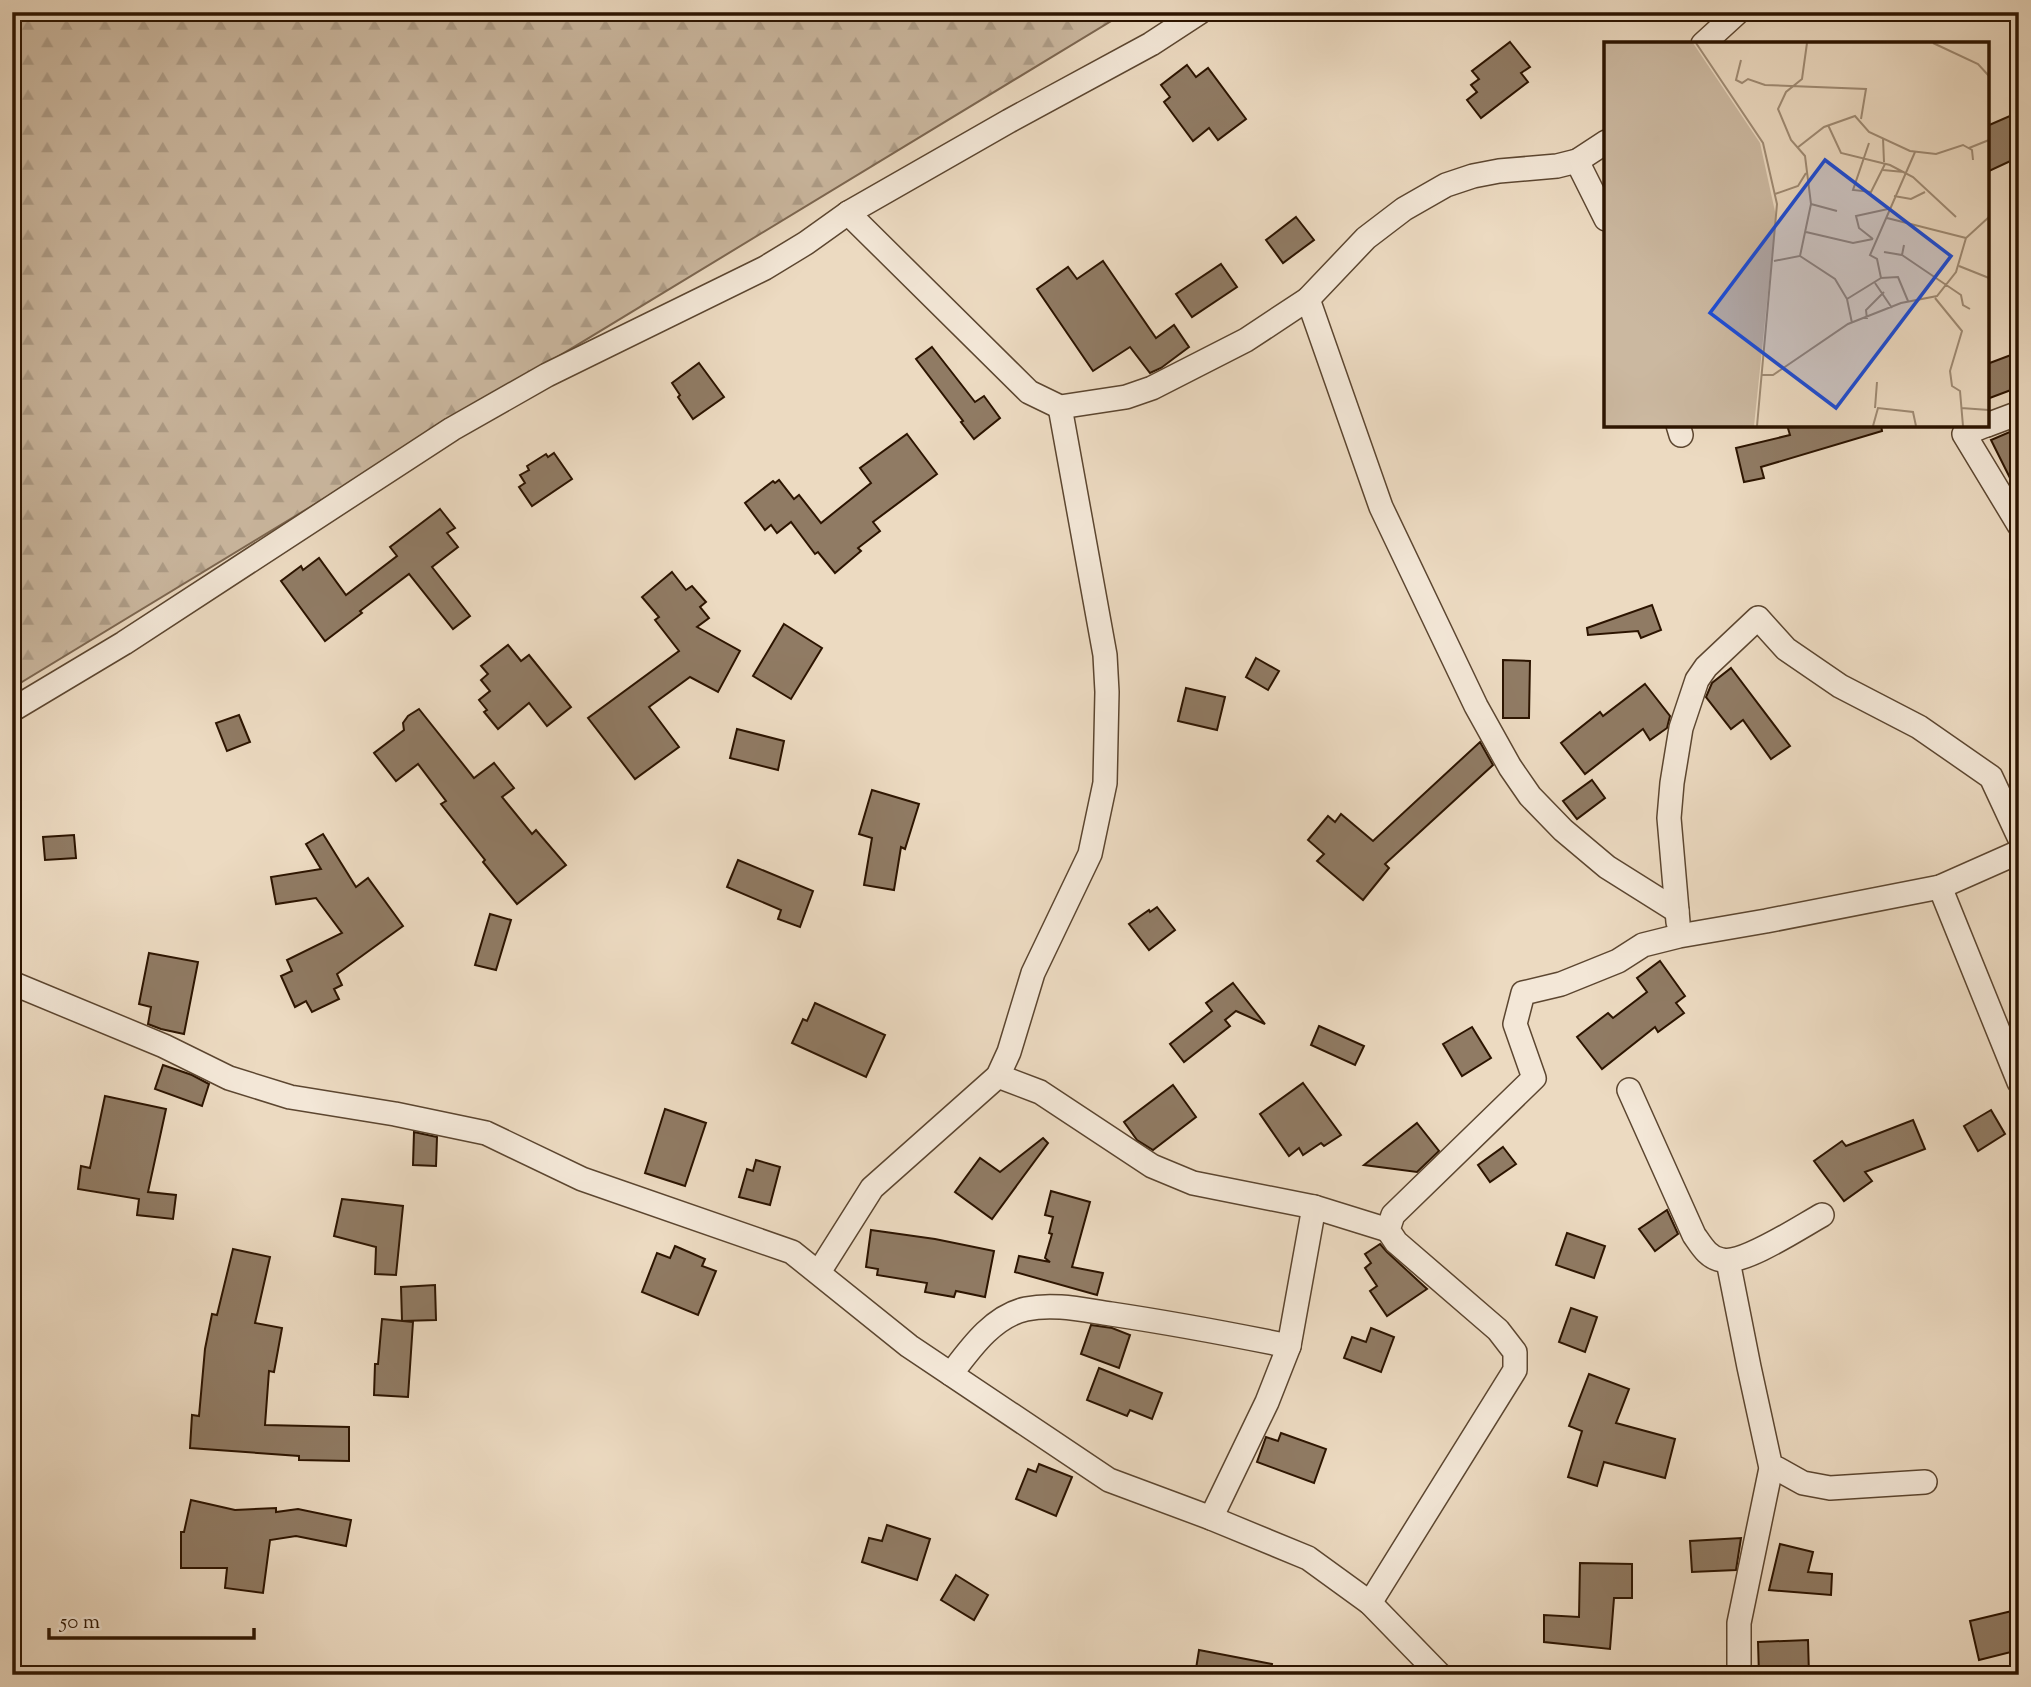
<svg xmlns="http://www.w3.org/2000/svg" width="2031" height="1687" font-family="'Sorts Mill Goudy',serif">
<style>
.forest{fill:url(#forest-firs);stroke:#7c6650;stroke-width:2}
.building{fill:#907b64;stroke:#2c1400;stroke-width:2}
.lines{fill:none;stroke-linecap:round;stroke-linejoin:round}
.street-casing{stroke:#5c4630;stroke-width:26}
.street{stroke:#f3e7d7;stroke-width:23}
.inset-road{fill:none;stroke:#9f8b74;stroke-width:2}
.view{fill:#1d4ed8;fill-opacity:0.15;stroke:#1d4ed8;stroke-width:3.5}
.inset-edge{fill:none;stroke:#2c1400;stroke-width:3.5}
</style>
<defs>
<pattern id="forest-firs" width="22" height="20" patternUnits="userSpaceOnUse" patternTransform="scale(1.75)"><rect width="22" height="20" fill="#cbb8a0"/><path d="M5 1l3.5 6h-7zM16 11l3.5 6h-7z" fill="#ae9d88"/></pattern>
</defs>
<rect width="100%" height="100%" fill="#ecdac1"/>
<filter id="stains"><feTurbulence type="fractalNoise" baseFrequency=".00286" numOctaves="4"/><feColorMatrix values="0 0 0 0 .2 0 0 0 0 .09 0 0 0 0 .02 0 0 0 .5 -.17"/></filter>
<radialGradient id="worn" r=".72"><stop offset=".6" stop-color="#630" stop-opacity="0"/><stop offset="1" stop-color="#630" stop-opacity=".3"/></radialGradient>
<!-- forest -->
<polygon class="forest" points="12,12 1126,12 12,688"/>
<!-- building -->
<g class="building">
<polygon points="1510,42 1530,67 1521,73 1528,82 1481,118 1467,100 1477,92 1471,85 1479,79 1472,71"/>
<polygon points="1187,65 1196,77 1208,68 1246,119 1218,140 1209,128 1193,141 1164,102 1170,97 1161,85"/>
<polygon points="2019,112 2019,157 1987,172 1987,126"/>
<polygon points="1296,217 1314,240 1283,263 1266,240"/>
<polygon points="1103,261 1156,338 1174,325 1189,347 1161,368 1150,373 1130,347 1093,371 1037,289 1068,267 1077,279"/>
<polygon points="1221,264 1237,287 1192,317 1176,294"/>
<polygon points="932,347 975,402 984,396 1000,418 974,439 961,422 963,421 916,359"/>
<polygon points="2019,352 2019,387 1987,399 1987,364"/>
<polygon points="699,363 724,397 693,419 678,397 680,395 672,383"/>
<polygon points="1787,425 1881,425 1882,431 1761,467 1764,478 1744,482 1736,448 1790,435"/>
<polygon points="2019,428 2019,496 1991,440"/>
<polygon points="907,434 937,474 873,522 880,531 858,548 861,551 835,573 818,552 815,554 791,522 777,533 771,525 765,530 745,503 773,481 775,483 779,480 794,499 799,495 821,523 871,483 860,468"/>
<polygon points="554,453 572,479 532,506 519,487 525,483 520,475 529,470 527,466 546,454 548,457"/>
<polygon points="440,509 455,528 447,533 458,547 432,567 470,616 453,629 409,574 360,611 362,613 325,641 281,581 301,566 303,570 319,558 346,595 397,556 390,547"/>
<polygon points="672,572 686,590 692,586 706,602 700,607 709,618 697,627 740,651 718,692 690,677 649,707 679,747 635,779 588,718 679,651 655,620 659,617 642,597"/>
<polygon points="1652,605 1661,630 1641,638 1638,631 1588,635 1587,628"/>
<polygon points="784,624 822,648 791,699 753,676"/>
<polygon points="508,645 521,661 529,655 571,707 547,726 529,703 498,729 484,712 487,710 479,700 490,691 481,680 488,674 481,666"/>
<polygon points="1256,658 1279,671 1268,690 1246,677"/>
<polygon points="1503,660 1530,661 1529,718 1503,718"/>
<polygon points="1731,668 1790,746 1771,759 1743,720 1731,729 1706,697 1712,683"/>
<polygon points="1645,684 1670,716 1667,728 1650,740 1643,729 1585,774 1561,743 1600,712 1603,716"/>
<polygon points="1186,688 1225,697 1217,730 1178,721"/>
<polygon points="419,709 474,778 494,763 514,788 502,797 532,834 536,830 566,865 517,904 483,862 485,860 441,804 446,801 418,764 396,781 374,753 404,730 403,723 408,716"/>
<polygon points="239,715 250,742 227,751 216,723"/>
<polygon points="737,729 784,741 778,770 730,758"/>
<polygon points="1480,742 1493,765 1385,864 1389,868 1363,900 1317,861 1324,854 1308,840 1328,816 1335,822 1341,814 1373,841"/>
<polygon points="1592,780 1605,798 1577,819 1563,801"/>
<polygon points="872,790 919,804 905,849 901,847 894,890 864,885 872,838 859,834"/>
<polygon points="323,834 356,887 368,878 403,926 337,974 342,985 334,989 339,999 312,1012 306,1001 295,1007 281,976 292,971 287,960 342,933 316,898 276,904 271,877 321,869 306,844"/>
<polygon points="74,835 76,858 45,860 43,837"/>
<polygon points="738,860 813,891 800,927 778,919 781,910 727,887"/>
<polygon points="1157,907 1175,930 1149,950 1129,924 1149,910 1150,912"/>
<polygon points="490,914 511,920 496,970 475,965"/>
<polygon points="149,953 198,962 184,1034 161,1029 148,1024 151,1007 139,1004"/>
<polygon points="1660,961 1685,996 1676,1003 1684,1013 1658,1032 1655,1027 1602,1069 1577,1037 1608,1013 1613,1018 1647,992 1637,978"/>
<polygon points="1233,983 1265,1024 1236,1011 1225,1020 1230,1026 1184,1062 1170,1044 1212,1011 1206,1003"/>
<polygon points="815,1003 885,1035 866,1077 792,1043 803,1019 807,1021"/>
<polygon points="1319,1026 1364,1046 1355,1065 1311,1045"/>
<polygon points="1472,1027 1491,1058 1462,1076 1443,1044"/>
<polygon points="163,1065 192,1075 209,1084 202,1106 155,1089"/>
<polygon points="1303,1083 1341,1135 1324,1146 1321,1143 1303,1155 1299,1148 1289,1156 1260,1114"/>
<polygon points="1173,1085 1196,1117 1153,1150 1137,1140 1124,1122"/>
<polygon points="105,1096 166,1109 148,1192 176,1195 173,1219 137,1215 139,1199 78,1189 81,1166 90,1168"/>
<polygon points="665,1109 706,1123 685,1186 645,1173"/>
<polygon points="1991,1110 2005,1134 1978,1151 1964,1126"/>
<polygon points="1913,1120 1925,1149 1865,1172 1872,1181 1844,1201 1814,1161 1842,1141 1846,1146"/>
<polygon points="1417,1123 1439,1151 1417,1172 1364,1165"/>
<polygon points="414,1132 437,1137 436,1166 413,1165"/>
<polygon points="1043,1138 1048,1143 992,1219 955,1192 980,1158 1000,1172"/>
<polygon points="1503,1147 1516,1164 1490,1182 1478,1165"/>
<polygon points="756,1160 780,1167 770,1205 739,1197 747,1169 753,1171"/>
<polygon points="1051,1191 1090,1202 1072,1267 1103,1273 1097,1295 1015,1272 1019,1256 1050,1262 1045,1258 1052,1234 1049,1233 1053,1217 1045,1215"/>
<polygon points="342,1199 403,1206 396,1275 375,1274 376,1247 334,1236"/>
<polygon points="1667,1210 1678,1234 1655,1251 1639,1229"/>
<polygon points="871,1230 935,1239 994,1251 985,1297 956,1291 954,1297 925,1292 927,1283 877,1275 878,1269 866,1267"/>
<polygon points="1567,1233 1605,1246 1594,1278 1556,1265"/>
<polygon points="1380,1244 1387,1252 1427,1289 1387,1316 1370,1291 1377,1286 1365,1268 1371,1263 1365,1254"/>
<polygon points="675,1246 705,1259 702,1266 716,1271 698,1315 642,1292 657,1253 670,1258"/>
<polygon points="233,1249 270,1257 255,1323 282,1328 274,1372 269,1371 265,1425 349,1427 349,1461 299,1460 299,1456 190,1448 192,1415 199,1416 205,1349 212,1314 217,1315"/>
<polygon points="435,1285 436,1320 402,1321 401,1287"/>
<polygon points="1571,1308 1597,1317 1585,1352 1559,1342"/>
<polygon points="382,1319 413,1322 408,1397 374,1395 375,1364 378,1364"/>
<polygon points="1091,1325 1112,1328 1130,1335 1119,1368 1081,1354"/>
<polygon points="1371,1328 1394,1337 1381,1372 1344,1358 1352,1337 1366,1342"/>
<polygon points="1099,1368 1162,1393 1152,1419 1130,1410 1127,1416 1087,1400"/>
<polygon points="1589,1374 1629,1389 1616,1423 1675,1439 1665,1478 1604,1462 1597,1486 1568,1477 1582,1431 1569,1426"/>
<polygon points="1281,1433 1326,1449 1314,1483 1257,1462 1266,1437 1278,1441"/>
<polygon points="1039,1464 1072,1477 1056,1516 1016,1499 1028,1469 1036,1472"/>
<polygon points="191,1500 235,1510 276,1508 276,1512 298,1509 351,1520 346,1546 296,1536 270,1540 263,1593 225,1588 227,1568 181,1568 181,1532 184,1532"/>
<polygon points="887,1525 930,1539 917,1580 862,1562 869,1538 882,1541"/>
<polygon points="1741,1538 1736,1570 1692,1572 1690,1541"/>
<polygon points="1780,1544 1813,1552 1808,1572 1832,1574 1831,1595 1769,1590"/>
<polygon points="1580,1563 1632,1564 1632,1598 1614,1598 1610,1649 1544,1642 1544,1615 1579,1617"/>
<polygon points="956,1575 988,1595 974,1620 941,1600"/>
<polygon points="2012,1611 2019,1636 2019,1650 1979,1660 1970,1621"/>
<polygon points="1808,1640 1809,1675 1759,1675 1758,1642"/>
<polygon points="1199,1650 1272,1664 1270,1675 1195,1675"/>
</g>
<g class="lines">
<defs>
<g id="street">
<polyline points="1703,44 1738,12"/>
<polyline points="1577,161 1606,219"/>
<polyline points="848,213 1029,392 1060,407 1126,397 1152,388 1246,340 1308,299 1366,238 1404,209 1446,185 1473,176 1499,171 1557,166 1577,161 1606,142"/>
<polyline points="1308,299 1381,507 1476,706 1510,767 1530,796 1563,830 1607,867 1677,911"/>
<polyline points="1678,425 1681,435"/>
<polyline points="1986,425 1964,434 2019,525"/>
<polyline points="1987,425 2019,413"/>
<polyline points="12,710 124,643 452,429 547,375 765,268 806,243 848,213 1009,121 1151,44 1200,12"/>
<polyline points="1940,887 2019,1082"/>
<polyline points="1678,922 1669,818 1672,783 1681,728 1697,680 1706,667 1758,618 1786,649 1840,686 1919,727 1991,777 2019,837"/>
<polyline points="12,983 164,1046 229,1078 290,1097 395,1114 486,1133 582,1179 792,1252 909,1346 1109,1480 1211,1518 1308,1558 1370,1603 1440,1675"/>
<polyline points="998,1076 1040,1092 1152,1166 1193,1183 1314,1207 1388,1230"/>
<path d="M 1629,1090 L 1694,1235 C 1701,1245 1708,1258 1722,1260 C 1743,1265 1802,1226 1822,1215"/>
<polyline points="1728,1261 1749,1367 1771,1468 1739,1623 1739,1675"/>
<polyline points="819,1272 872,1188 998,1076 1009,1052 1033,973 1090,854 1105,783 1107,692 1105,655 1060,407"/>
<path d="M 951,1374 C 970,1349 993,1316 1026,1309 C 1054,1303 1083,1310 1111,1314 C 1171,1323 1230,1334 1289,1346"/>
<polyline points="1771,1468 1778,1469 1803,1483 1830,1488 1925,1482"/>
<polyline points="1211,1518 1267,1402 1289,1346 1314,1207"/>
<polyline points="1370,1603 1515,1370 1515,1352 1498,1330 1396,1242 1388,1230 1393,1215 1534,1078 1515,1024 1523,993 1561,984 1618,961 1643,945 1679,936 1766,921 1940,887 2019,852"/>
</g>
</defs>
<!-- street casing -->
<use href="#street" class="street-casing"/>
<!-- street -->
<use href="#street" class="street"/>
</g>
<!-- overview -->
<g transform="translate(1604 42)">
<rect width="385" height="385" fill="#ecdac1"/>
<path d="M 0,1 L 89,1 L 156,101 L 172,174 L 150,384 L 0,384 Z" fill="#cbb8a0"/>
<path class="inset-road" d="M 92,1 L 159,101 L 173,162 L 153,384M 329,1 L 374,22 L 385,34M 137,18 L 132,38 L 138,41 L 144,37 L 161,43 L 262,47 L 257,77M 224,83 L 237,111 L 286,123 L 309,135 L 352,175M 279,96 L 280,120M 265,101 L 249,148 L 267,150 L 281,122M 193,106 L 220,85 L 251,74 L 265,90 L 306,109 L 332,112 L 359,103 L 368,108 L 369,118M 365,106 L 385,98M 279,128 L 300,130M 171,152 L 194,144 L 202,131M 290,154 L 307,157 L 321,150M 207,162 L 233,169M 283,176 L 362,196M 202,190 L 249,201 L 269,197M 269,197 L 255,186 L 252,174 L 284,167M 280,210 L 298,213 L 300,203M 298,213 L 357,253 L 359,263 L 366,267M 196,214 L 231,237 L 243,257 L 248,281M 170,219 L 196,214 L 207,162 L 201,114 L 187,98 L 174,67 L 182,50 L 198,37 L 203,1M 355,224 L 385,236M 271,241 L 288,266M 331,256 L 358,289 L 346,329 L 348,344 L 356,349 L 359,384M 243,257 L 277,236M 304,259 L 294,235 L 277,236 L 273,217 L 266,213 L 311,110M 263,277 L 262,268 L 280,250M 158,333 L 169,333 L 244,282 L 297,261 L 333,254 L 352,230 L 362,196 L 385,175M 271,366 L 273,340M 357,366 L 385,368M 269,384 L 274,366 L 309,370 L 312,384"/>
<path class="view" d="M 221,118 L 347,214 L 232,366 L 106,271 Z"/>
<rect width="385" height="385" class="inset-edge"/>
</g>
<!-- margin -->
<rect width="2031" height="1687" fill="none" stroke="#ecdac1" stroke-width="42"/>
<rect x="14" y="14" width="2003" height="1659" fill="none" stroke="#2c1400" stroke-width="3.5"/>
<rect x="21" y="21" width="1989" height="1645" fill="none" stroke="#2c1400" stroke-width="2"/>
<!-- scale -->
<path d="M49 1628v10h205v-10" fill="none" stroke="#2c1400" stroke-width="3.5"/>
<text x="60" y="1628" font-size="21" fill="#2c1400" stroke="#f3e7d7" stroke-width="5" paint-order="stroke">50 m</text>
<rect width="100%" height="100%" filter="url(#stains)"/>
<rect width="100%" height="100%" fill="url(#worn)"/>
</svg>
